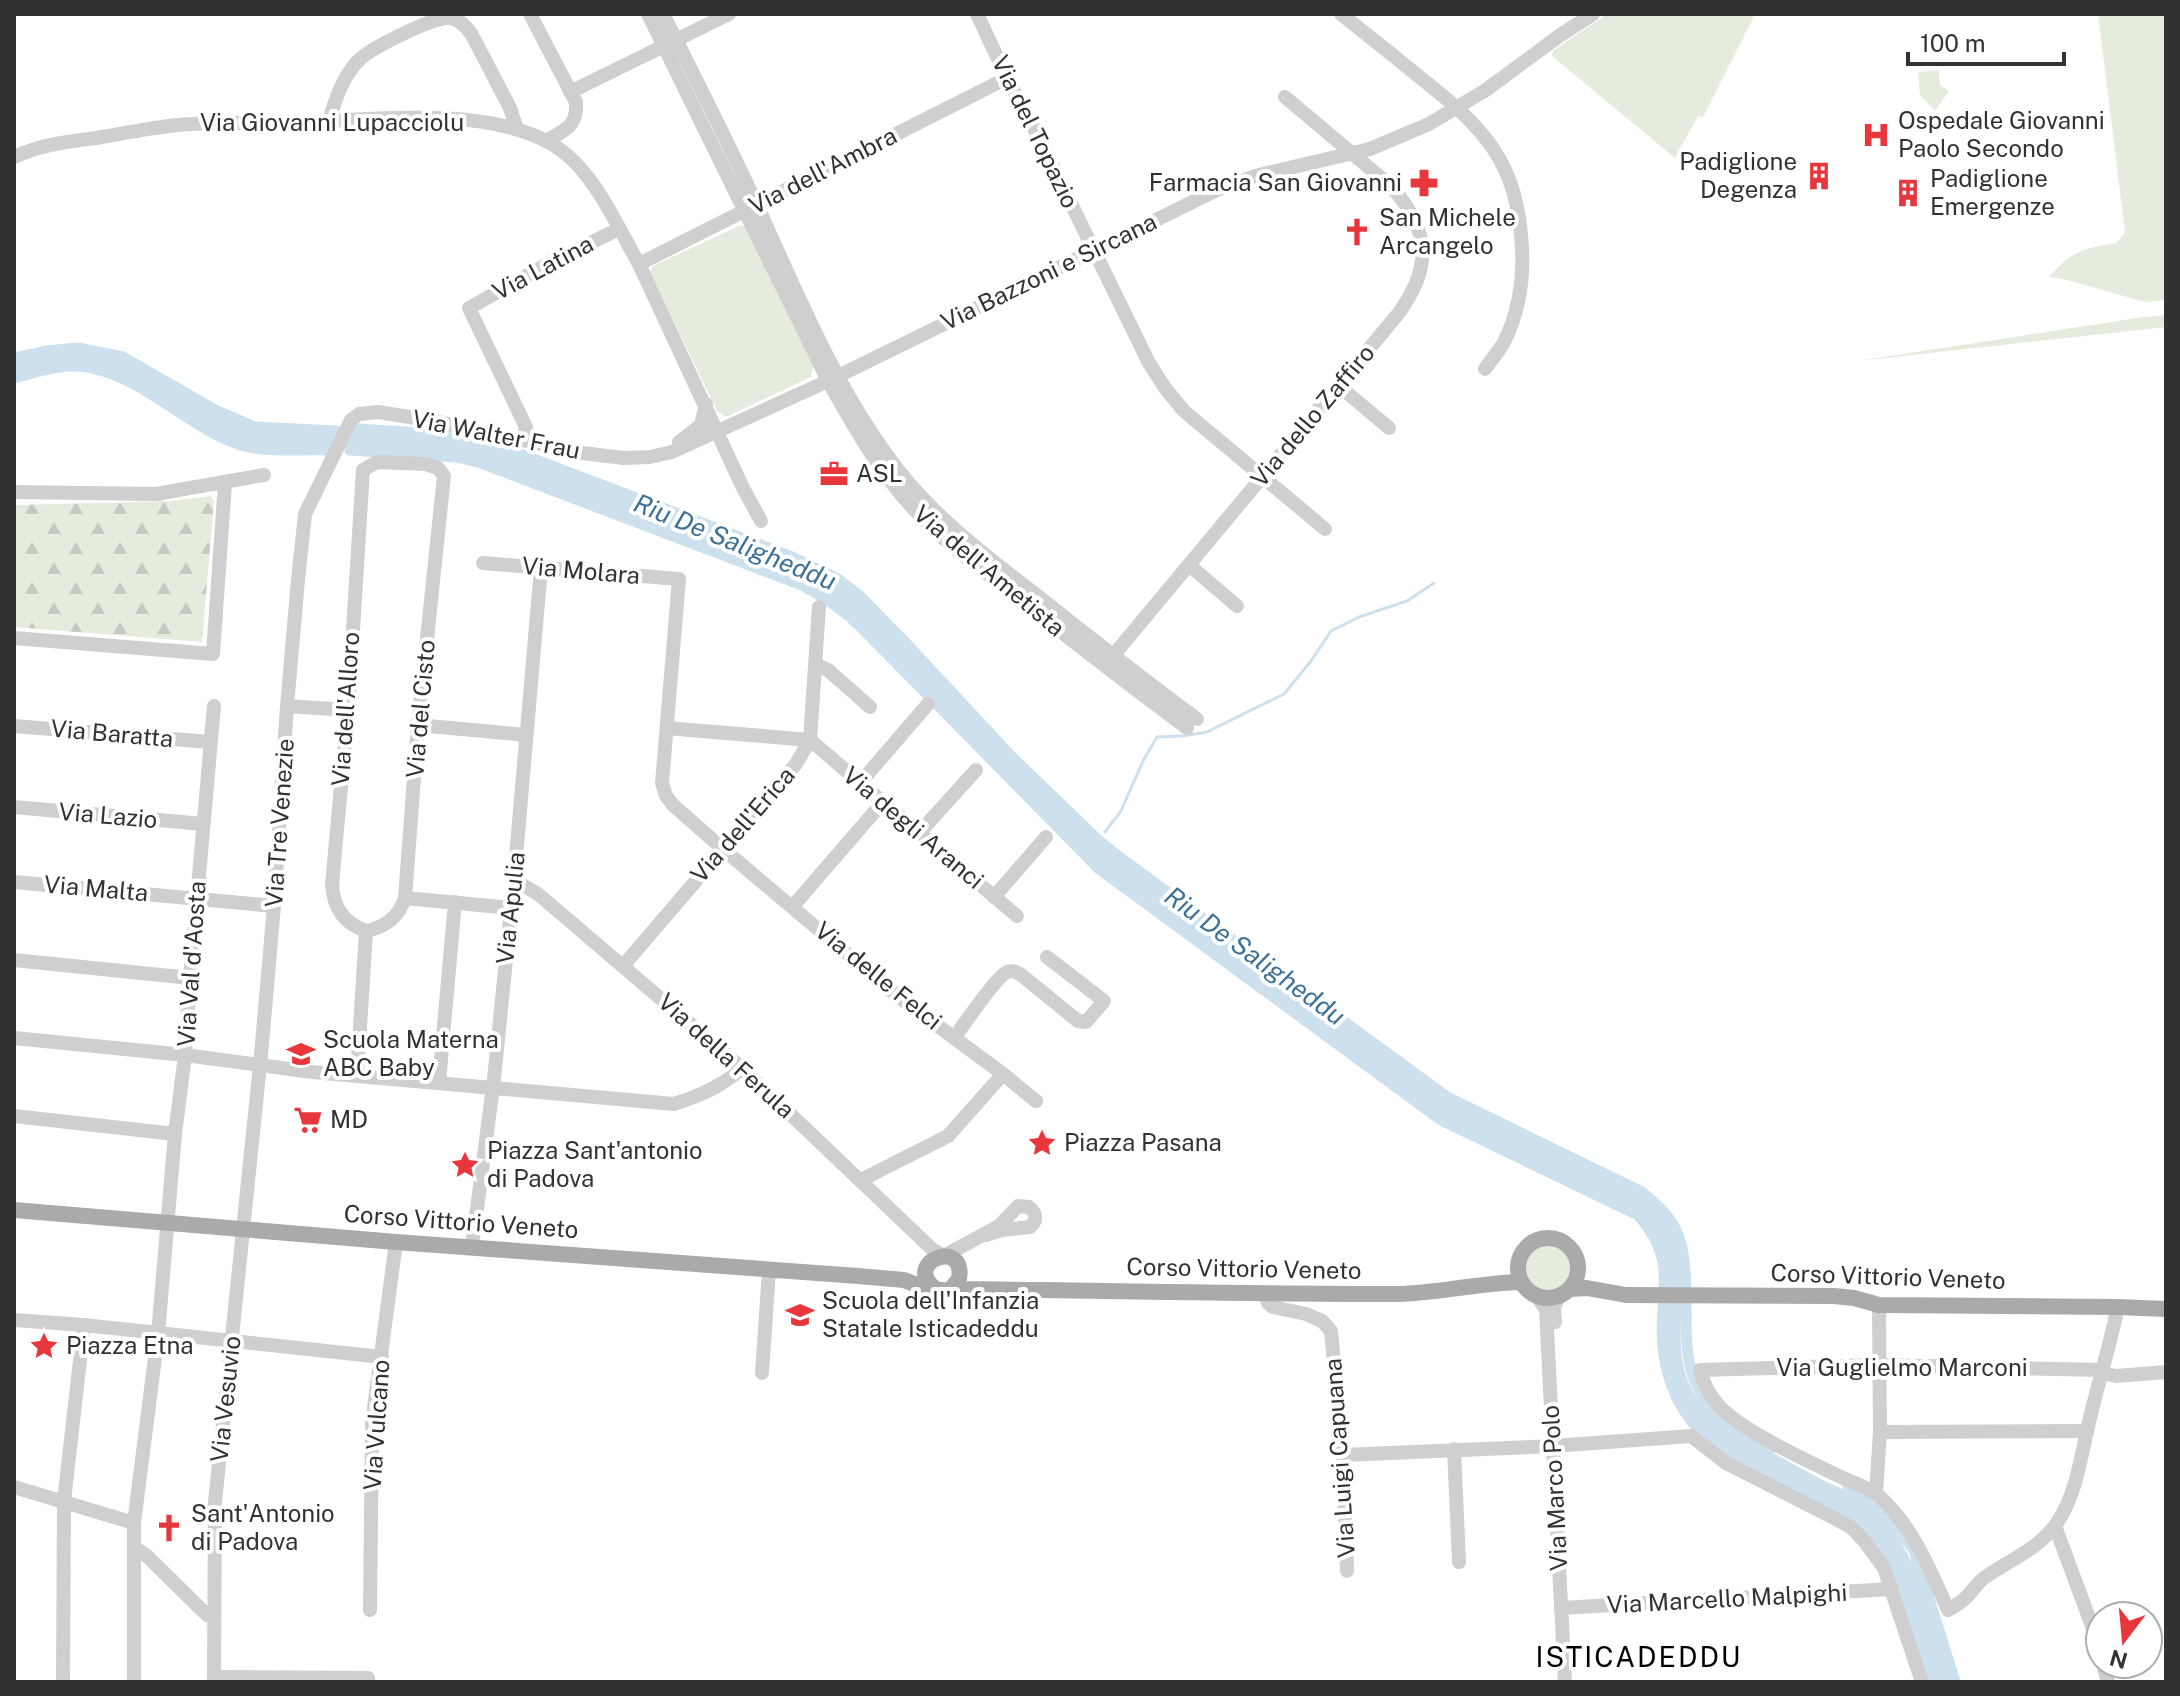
<svg xmlns="http://www.w3.org/2000/svg" width="2180" height="1696" font-family="'Public Sans',sans-serif">
<style>
.green{fill:#e5ecde}
.forest{fill:url(#forest-firs)}
.lines{fill:none;stroke-linecap:round;stroke-linejoin:round}
.stream{stroke:#cde0ee;stroke-width:3}
.canal{stroke:#cde0ee;stroke-width:11}
.river{stroke:#cde0ee;stroke-width:18}
.minor{stroke:#cfcfcf;stroke-width:14}
.major{stroke:#aaa;stroke-width:16}
.labels{text-anchor:middle;stroke-width:8;stroke-linejoin:round;paint-order:stroke}
.poi-label{font-size:24px;fill:#323232;stroke:#fff;text-anchor:start}
.street-label{font-size:24px;fill:#323232;stroke:#fff}
.water-label{font-size:26px;font-style:italic;fill:#3e7197;stroke:#fff}
.quarter-label{font-size:28px;letter-spacing:2px;fill:#000;stroke:#fff}
</style>
<defs>
<pattern id="forest-firs" width="22" height="20" patternUnits="userSpaceOnUse" patternTransform="scale(2)"><rect width="22" height="20" fill="#e5ecde"/><path d="M5 1l3.5 6h-7zM16 11l3.5 6h-7z" fill="#c5cbbf"/></pattern>
</defs>
<rect width="100%" height="100%" fill="#fff"/>
<!-- green -->
<g class="green">
<polygon points="1607,14 1755,14 1703,117 1698,116 1675,158 1552,56 1553,51"/>
<path d="M 2098,14 L 2166,14 L 2166,300 L 2145,302 L 2067,280 L 2049,277 C 2071,251 2084,248 2117,243 L 2125,232 Z"/>
<polygon points="1939,70 1940,85 1949,91 1935,111 1920,95 1918,72"/>
<polygon points="741,225 745,227 813,366 811,377 726,417 717,411 650,272 653,266"/>
<polygon points="2166,315 2166,327 1858,361 2144,317"/>
<circle cx="1548" cy="1268" r="23"/>
</g>
<!-- forest -->
<polygon class="forest" points="211,496 214,501 202,642 14,627 14,505 171,501"/>
<g class="lines">
<!-- stream -->
<g class="stream">
<polyline points="1105,832 1121,811 1143,761 1157,737 1182,736 1207,732 1284,694 1311,661 1331,631 1359,617 1407,601 1434,583"/>
<polyline points="1082,842 1089,841"/>
</g>
<!-- canal -->
<g class="canal">
<path d="M 14,358 L 46,351 L 78,348 L 123,357 L 215,410 L 255,427 L 337,431 L 330,450 C 302,449 264,453 238,444 C 188,427 144,378 92,368 C 66,362 39,371 14,378"/>
<path d="M 1771,1449 C 1755,1441 1736,1433 1723,1421 C 1674,1375 1690,1329 1685,1270 C 1684,1256 1682,1241 1675,1228 C 1667,1213 1655,1203 1642,1192 L 1447,1097 L 1118,856 L 1097,839 L 1012,757 L 903,640 L 860,596 L 838,579 L 792,557 L 520,454 L 452,435 L 358,429 L 350,450 L 456,457 L 481,463 L 802,585 C 825,597 843,609 861,627 L 1098,868 L 1441,1120 L 1638,1215 C 1683,1264 1655,1301 1664,1356 C 1670,1394 1689,1427 1720,1449 C 1760,1474 1806,1489 1847,1514 C 1900,1547 1912,1626 1930,1682"/>
<polyline points="1848,1486 1884,1511 1914,1550 1955,1682"/>
</g>
<!-- river -->
<path class="river" d="M 14,367 C 91,345 120,364 185,403 C 206,416 226,429 250,434 C 285,442 323,439 359,440 C 392,441 424,444 456,447 L 486,453 L 804,577 L 841,597 L 871,624 L 1082,842 L 1113,867 L 1254,969 L 1427,1100 L 1450,1113 L 1644,1207 C 1649,1213 1656,1219 1660,1226 C 1693,1280 1648,1349 1693,1408 C 1714,1434 1745,1448 1773,1463 C 1789,1472 1805,1481 1821,1489 C 1832,1494 1844,1499 1854,1505 C 1909,1541 1925,1623 1941,1682"/>
<!-- minor -->
<g class="minor">
<path d="M 530,14 L 576,102 C 578,126 565,130 546,141"/>
<path d="M 648,14 L 828,381 C 853,425 878,470 912,507 C 941,541 979,567 1013,594 C 1071,640 1128,684 1187,728"/>
<path d="M 663,14 C 696,79 729,144 759,210 C 800,299 838,394 899,471 C 938,520 986,556 1034,593 C 1088,636 1142,678 1197,719"/>
<polyline points="977,14 1007,78 1039,138 1149,363 1165,388 1184,411 1325,529"/>
<path d="M 1341,14 C 1366,34 1392,54 1417,75 C 1483,127 1518,160 1522,249 C 1524,280 1518,316 1503,344 C 1498,352 1491,360 1485,369"/>
<polyline points="570,92 729,14"/>
<path d="M 329,121 C 335,100 343,76 359,60 C 371,48 431,18 448,18 C 459,18 466,26 472,35 L 510,108 L 517,129"/>
<path d="M 14,157 C 43,144 66,142 96,138 C 129,133 160,125 193,124 C 226,122 258,124 291,123 C 366,120 483,105 550,143 C 593,167 615,223 639,264 L 743,488 L 761,521"/>
<polyline points="639,264 1007,78"/>
<polyline points="1339,386 1389,428"/>
<polyline points="523,440 526,427 469,308 551,262 619,229"/>
<polyline points="679,442 701,425 706,404"/>
<path d="M 377,462 L 426,464 L 438,468 L 444,476 L 418,725 L 405,898 C 399,917 386,927 366,931 C 344,923 334,909 332,885 L 348,710 L 363,470 Z"/>
<polyline points="14,492 156,494 264,475"/>
<polyline points="483,563 679,579 662,783 666,796 673,805 722,848 896,995 1003,1074 1036,1101"/>
<polyline points="1189,565 1237,606"/>
<polyline points="14,638 213,654 225,483"/>
<path d="M 1107,663 L 1398,314 C 1433,266 1430,232 1392,187 L 1285,97"/>
<polyline points="816,665 828,670 870,707"/>
<polyline points="287,706 348,710"/>
<polyline points="418,725 526,735"/>
<polyline points="14,726 210,742"/>
<polyline points="667,728 810,740"/>
<polyline points="810,740 1017,916"/>
<polyline points="860,783 928,704"/>
<polyline points="14,807 203,824"/>
<polyline points="919,833 976,770"/>
<path d="M 514,880 L 538,894 L 742,1068 L 933,1250 L 944,1256 L 999,1226 L 1018,1206 L 1029,1207 C 1037,1213 1037,1221 1030,1227 L 1002,1230 L 986,1235"/>
<polyline points="14,882 274,906"/>
<polyline points="994,897 1046,837"/>
<polyline points="405,898 511,908"/>
<polyline points="793,906 883,802"/>
<polyline points="14,960 190,978"/>
<polyline points="623,966 796,764 810,740 819,607"/>
<path d="M 14,1038 L 185,1055 L 312,1072 L 674,1104 C 699,1096 723,1086 742,1068"/>
<path d="M 954,1038 C 963,1026 996,977 1007,972 C 1013,970 1015,972 1020,974 L 1078,1021 L 1086,1022 L 1104,1001 L 1047,957"/>
<polyline points="357,1075 366,931"/>
<polyline points="439,1082 455,902"/>
<polyline points="14,1116 175,1134"/>
<polyline points="861,1180 948,1136 1003,1074"/>
<polyline points="472,1247 494,1079 514,880 541,568"/>
<polyline points="1266,1294 1268,1303 1273,1307 1306,1314 1322,1321 1331,1331 1343,1455 1347,1571"/>
<polyline points="1537,1296 1546,1310 1565,1682"/>
<polyline points="14,1320 84,1325 382,1357"/>
<polyline points="1555,1322 1554,1306 1560,1296"/>
<path d="M 2103,1370 L 1878,1365 L 1700,1370 C 1703,1384 1710,1396 1720,1407 C 1742,1431 1810,1462 1841,1477 C 1853,1483 1869,1487 1879,1496 C 1913,1527 1930,1569 1948,1610 C 1953,1607 1959,1604 1963,1600 C 1971,1594 1976,1584 1984,1578 C 2009,1560 2038,1550 2057,1523 C 2075,1496 2080,1463 2087,1431 C 2096,1390 2109,1349 2118,1307"/>
<polyline points="762,1373 769,1270"/>
<polyline points="2102,1373 2116,1376 2166,1372"/>
<polyline points="1880,1432 2087,1431"/>
<polyline points="1454,1449 1459,1562"/>
<polyline points="1343,1455 1553,1446 1691,1436 1726,1463 1834,1518 1852,1528 1865,1542 1884,1568 1922,1682"/>
<polyline points="14,1487 134,1523"/>
<polyline points="1876,1493 1880,1432 1879,1305"/>
<polyline points="2055,1526 2092,1626 2100,1654"/>
<polyline points="134,1547 147,1556 207,1615 214,1617"/>
<polyline points="1561,1608 1892,1589"/>
<polyline points="370,1610 372,1423 396,1242"/>
<polyline points="2103,1664 2108,1682"/>
<polyline points="214,1677 368,1678 368,1682"/>
<polyline points="63,1682 64,1501 84,1325"/>
<polyline points="134,1682 134,1523 158,1334 175,1134 185,1055 190,978 214,706"/>
<polyline points="214,1682 215,1502 261,1055 274,906 287,706 298,580 305,514 351,420 359,414 378,412 435,421 582,453 624,458 650,457 672,452 828,381 1217,190 1255,176 1370,149 1429,124 1486,90 1559,36 1593,14"/>
</g>
<!-- major -->
<g class="major">
<polyline points="14,1210 396,1242 858,1276 904,1280 922,1287 932,1286"/>
<circle cx="1548" cy="1268" r="30"/>
<path d="M 951,1289 L 959,1279 C 966,1239 907,1260 931,1285 C 933,1288 937,1290 941,1290 C 949,1291 958,1289 965,1289 C 990,1289 1014,1290 1038,1290 C 1158,1292 1277,1294 1397,1294 C 1438,1293 1479,1283 1521,1282"/>
<polyline points="1569,1289 1587,1288 1626,1295 1834,1296 1854,1298 1879,1305 2118,1307 2166,1309"/>
</g>
</g>
<!-- icons -->
<defs>
<symbol id="hospital-bare" viewBox="-9 -9 18 18"><path d="M-5-5h3v3.5h4V-5h3V5h-3V1.5h-4V5h-3Z" fill="#e8363d" stroke="#fff" stroke-width="2.5" paint-order="stroke"/></symbol>
<symbol id="building-bare" viewBox="-9 -9 18 18"><path d="M-4-6H4V6H1V3H-1V6H-4ZM-2.5-4.3h1.7v1.8h-1.7ZM.8-4.3h1.7v1.8H.8ZM-2.5-1h1.7V.8h-1.7ZM.8-1h1.7V.8H.8Z" fill="#e8363d" stroke="#fff" stroke-width="2.5" paint-order="stroke"/></symbol>
<symbol id="pharmacy-bare" viewBox="-9 -9 18 18"><path d="M-2-6h4v4h4v4h-4v4h-4v-4h-4v-4h4Z" fill="#e8363d" stroke="#fff" stroke-width="2.5" paint-order="stroke"/></symbol>
<symbol id="church-bare" viewBox="-9 -9 18 18"><path d="M-1.2-6h2.4v3.5h3.3v2.4h-3.3V6h-2.4V-.1h-3.3v-2.4h3.3Z" fill="#e8363d" stroke="#fff" stroke-width="2.5" paint-order="stroke"/></symbol>
<symbol id="office-bare" viewBox="-9 -9 18 18"><path d="M-6-3h4V-5.5h4V-3h4V5H-6ZM-1-4.5V-3h2v-1.5ZM-6 0V1H6V0Z" fill="#e8363d" stroke="#fff" stroke-width="2.5" paint-order="stroke"/></symbol>
<symbol id="school-bare" viewBox="-9 -9 18 18"><path d="M0-5L7-2L0 1L-7-2ZM-4 1L0 2.5L4 1V4Q0 6-4 4Z" fill="#e8363d" stroke="#fff" stroke-width="2.5" paint-order="stroke"/></symbol>
<symbol id="supermarket-bare" viewBox="-9 -9 18 18"><path d="M-6-5.5h2.5l.6 2H6L4.5 2H-2.5L-4.4-4H-6ZM-1.5 3.2a1.3 1.3 0 1 0 .1 0ZM3 3.2a1.3 1.3 0 1 0 .1 0Z" fill="#e8363d" stroke="#fff" stroke-width="2.5" paint-order="stroke"/></symbol>
<symbol id="sight-bare" viewBox="-9 -9 18 18"><path d="M0-6L1.8-2.2L6-1.7L2.9 1.2L3.7 5.4L0 3.3L-3.7 5.4L-2.9 1.2L-6-1.7L-1.8-2.2Z" fill="#e8363d" stroke="#fff" stroke-width="2.5" paint-order="stroke"/></symbol>
</defs>
<g fill-rule="evenodd">
<use href="#hospital-bare" x="1856" y="115" width="40" height="40"/>
<use href="#building-bare" x="1799" y="156" width="40" height="40"/>
<use href="#pharmacy-bare" x="1404" y="163" width="40" height="40"/>
<use href="#building-bare" x="1888" y="173" width="40" height="40"/>
<use href="#church-bare" x="1337" y="212" width="40" height="40"/>
<use href="#office-bare" x="814" y="454" width="40" height="40"/>
<use href="#school-bare" x="281" y="1034" width="40" height="40"/>
<use href="#supermarket-bare" x="288" y="1100" width="40" height="40"/>
<use href="#sight-bare" x="1022" y="1123" width="40" height="40"/>
<use href="#sight-bare" x="445" y="1145" width="40" height="40"/>
<use href="#school-bare" x="780" y="1295" width="40" height="40"/>
<use href="#sight-bare" x="24" y="1326" width="40" height="40"/>
<use href="#church-bare" x="149" y="1508" width="40" height="40"/>
</g>
<g class="labels">
<!-- poi labels -->
<g class="poi-label">
<text x="1898" y="129">Ospedale Giovanni<tspan x="1898" dy="28">Paolo Secondo</tspan></text>
<text x="1797" y="170" text-anchor="end">Padiglione<tspan x="1797" dy="28">Degenza</tspan></text>
<text x="1930" y="187">Padiglione<tspan x="1930" dy="28">Emergenze</tspan></text>
<text x="1402" y="191" text-anchor="end">Farmacia San Giovanni</text>
<text x="1379" y="226">San Michele<tspan x="1379" dy="28">Arcangelo</tspan></text>
<text x="856" y="482">ASL</text>
<text x="323" y="1048">Scuola Materna<tspan x="323" dy="28">ABC Baby</tspan></text>
<text x="330" y="1128">MD</text>
<text x="1064" y="1151">Piazza Pasana</text>
<text x="487" y="1159">Piazza Sant'antonio<tspan x="487" dy="28">di Padova</tspan></text>
<text x="822" y="1309">Scuola dell'Infanzia<tspan x="822" dy="28">Statale Isticadeddu</tspan></text>
<text x="66" y="1354">Piazza Etna</text>
<text x="191" y="1522">Sant'Antonio<tspan x="191" dy="28">di Padova</tspan></text>
</g>
<!-- street labels -->
<g class="street-label">
<text x="332" y="131">Via Giovanni Lupacciolu</text>
<text transform="translate(1035 132) rotate(64)" y="8">Via del Topazio</text>
<text transform="translate(823 171) rotate(-27)" y="8">Via dell'Ambra</text>
<text transform="translate(543 268) rotate(-28)" y="8">Via Latina</text>
<text transform="translate(1049 272) rotate(-26)" y="8">Via Bazzoni e Sircana</text>
<text transform="translate(1313 416) rotate(-50)" y="8">Via dello Zaffiro</text>
<text transform="translate(496 435) rotate(11)" y="8">Via Walter Frau</text>
<text transform="translate(581 571) rotate(5)" y="8">Via Molara</text>
<text transform="translate(989 571) rotate(40)" y="8">Via dell'Ametista</text>
<text transform="translate(346 709) rotate(-86)" y="8">Via dell'Alloro</text>
<text transform="translate(421 709) rotate(-85)" y="8">Via del Cisto</text>
<text transform="translate(112 734) rotate(5)" y="8">Via Baratta</text>
<text transform="translate(108 816) rotate(5)" y="8">Via Lazio</text>
<text transform="translate(280 823) rotate(-86)" y="8">Via Tre Venezie</text>
<text transform="translate(743 825) rotate(-49)" y="8">Via dell'Erica</text>
<text transform="translate(913 828) rotate(40)" y="8">Via degli Aranci</text>
<text transform="translate(96 889) rotate(5)" y="8">Via Malta</text>
<text transform="translate(511 908) rotate(-84)" y="8">Via Apulia</text>
<text transform="translate(192 964) rotate(-86)" y="8">Via Val d'Aosta</text>
<text transform="translate(878 976) rotate(39)" y="8">Via delle Felci</text>
<text transform="translate(726 1056) rotate(42)" y="8">Via della Ferula</text>
<text transform="translate(461 1222) rotate(4)" y="8">Corso Vittorio Veneto</text>
<text transform="translate(1244 1269) rotate(1)" y="8">Corso Vittorio Veneto</text>
<text transform="translate(1888 1277) rotate(2)" y="8">Corso Vittorio Veneto</text>
<text x="1902" y="1376">Via Guglielmo Marconi</text>
<text transform="translate(226 1399) rotate(-84)" y="8">Via Vesuvio</text>
<text transform="translate(377 1425) rotate(-86)" y="8">Via Vulcano</text>
<text transform="translate(1340 1458) rotate(-94)" y="8">Via Luigi Capuana</text>
<text transform="translate(1555 1488) rotate(-93)" y="8">Via Marco Polo</text>
<text transform="translate(1727 1599) rotate(-3)" y="8">Via Marcello Malpighi</text>
</g>
<!-- water labels -->
<g class="water-label">
<text transform="translate(735 542) rotate(22)" y="9">Riu De Saligheddu</text>
<text transform="translate(1255 956) rotate(36)" y="9">Riu De Saligheddu</text>
</g>
<!-- quarter labels -->
<g class="quarter-label">
<text x="1639" y="1667">ISTICADEDDU</text>
</g>
</g>
<!-- border -->
<rect width="2180" height="1696" fill="none" stroke="#323232" stroke-width="32"/>
<!-- north arrow -->
<g transform="translate(2124 1640) rotate(196)"><circle r="38" fill="#ffffff" stroke="#adadad" stroke-width="2"/>
<path d="M0-6L14 30L0 20L-14 30Z" fill="#e8363d"/>
<text y="-12" font-size="22" font-weight="bold" text-anchor="middle" fill="#323232">N</text>
</g>
<!-- scale -->
<path d="M1908 52v12h156v-12" fill="none" stroke="#323232" stroke-width="4"/>
<text x="1920" y="52" font-size="24" fill="#323232" stroke="#ffffff" stroke-width="6" paint-order="stroke">100 m</text>
</svg>
